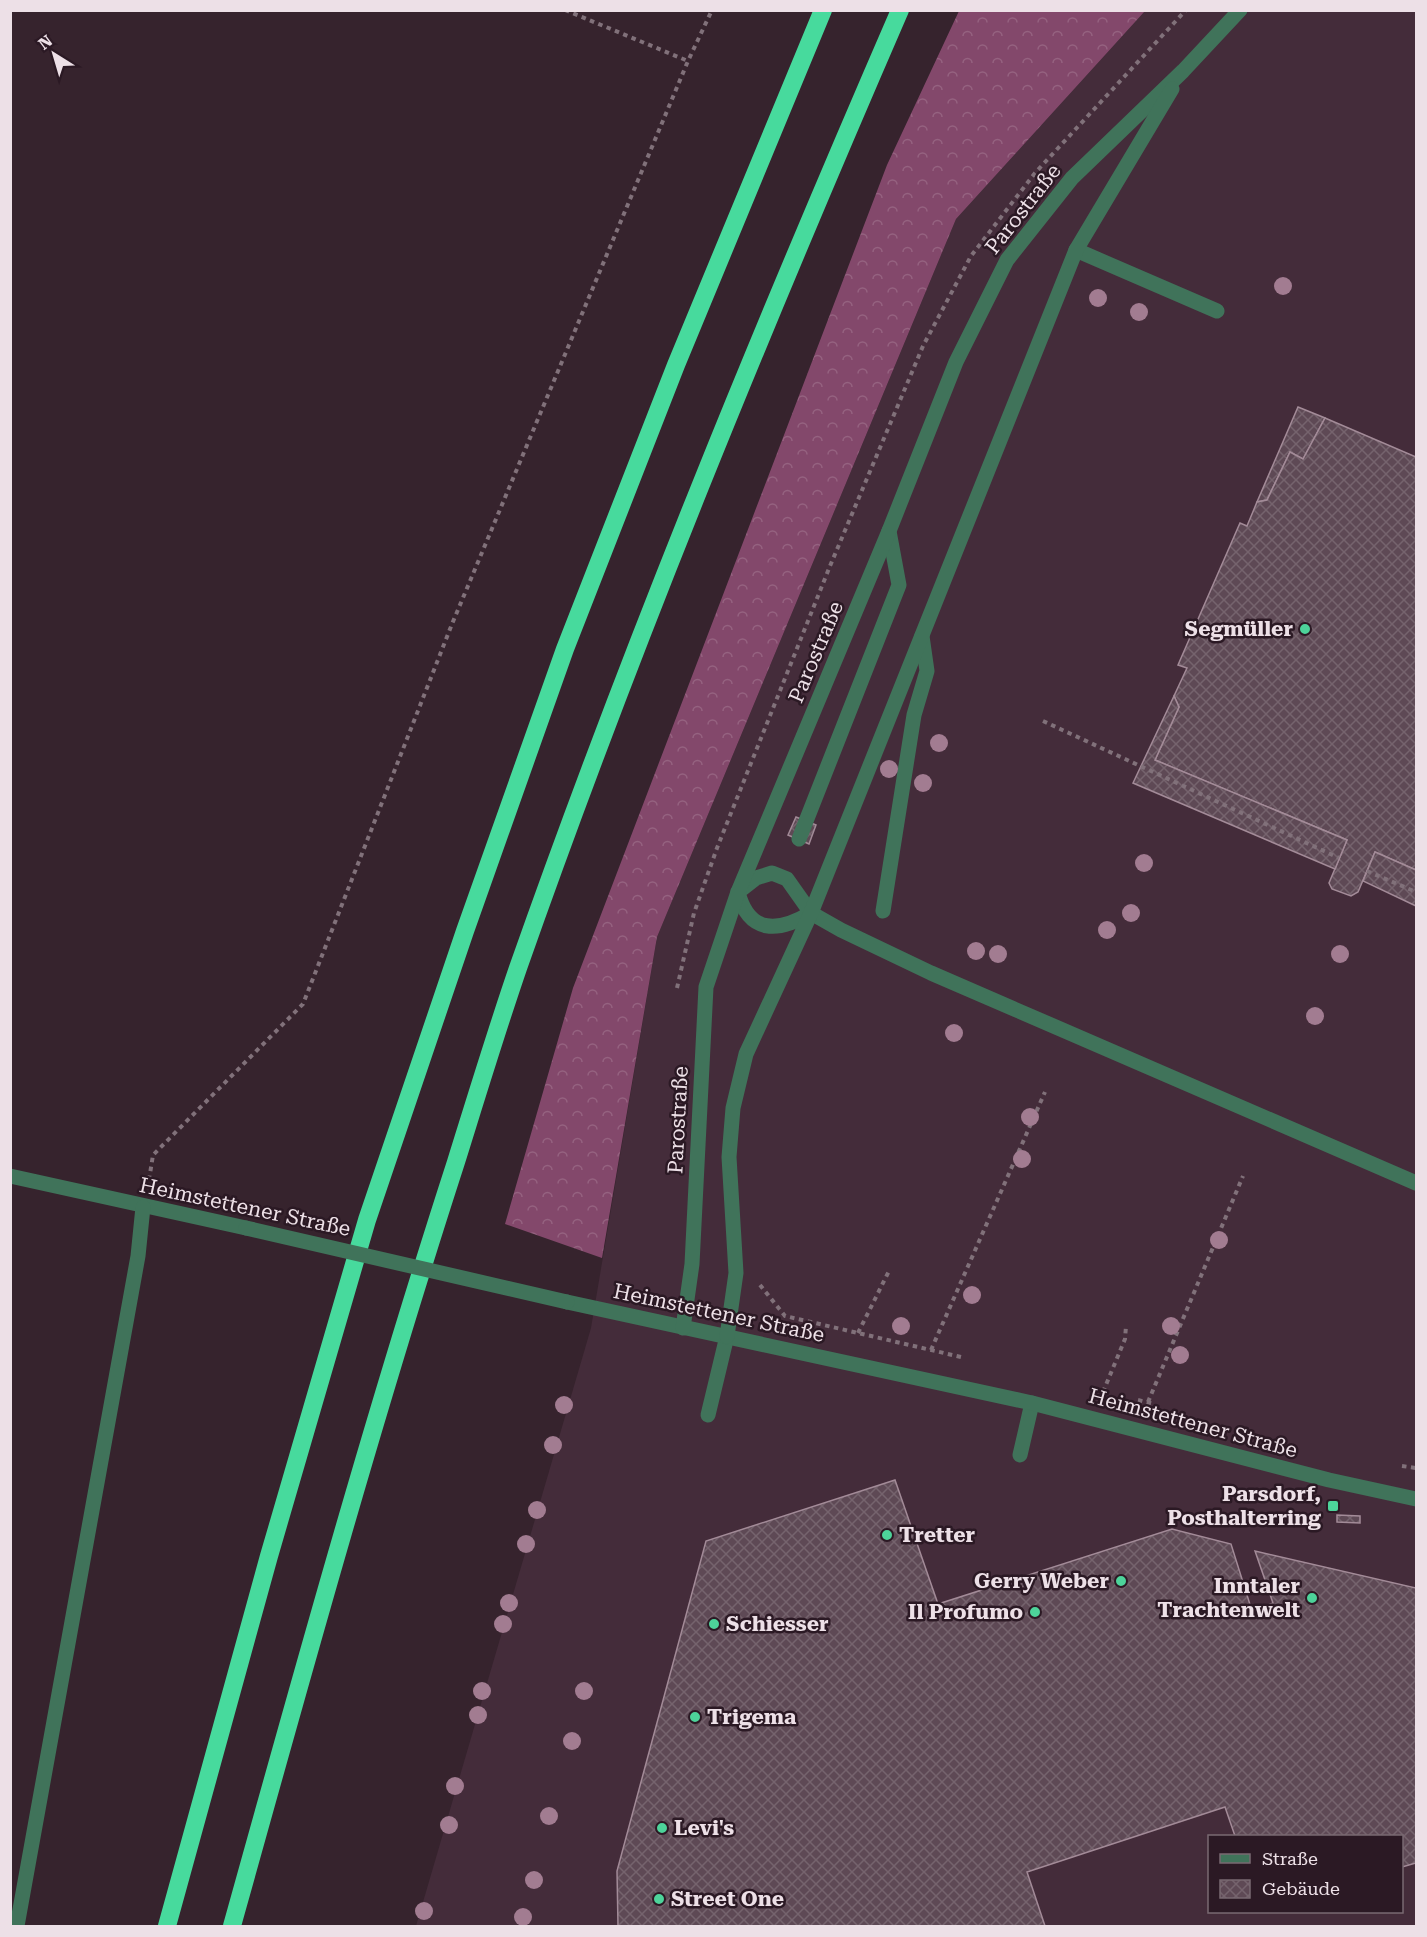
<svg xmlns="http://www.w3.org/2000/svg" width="1427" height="1937" font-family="'Roboto Serif',serif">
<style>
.built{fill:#442c3a;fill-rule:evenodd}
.forest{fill:url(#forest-crowns)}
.building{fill:url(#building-cross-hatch);stroke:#a38b98;stroke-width:1.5}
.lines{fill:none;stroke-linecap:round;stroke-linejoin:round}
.path{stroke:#81717a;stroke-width:4;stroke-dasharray:4.5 4.5;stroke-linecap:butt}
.service{stroke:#40735a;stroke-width:15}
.minor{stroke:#40735a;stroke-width:15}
.motorway{stroke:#47da9d;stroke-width:18}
.minor-bridge{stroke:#40735a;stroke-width:15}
.tree{fill:#a27c91}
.poi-dot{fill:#4dd39a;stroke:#2b1924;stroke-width:2}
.labels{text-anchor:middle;stroke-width:5;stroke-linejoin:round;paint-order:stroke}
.street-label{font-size:21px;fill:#ede0e7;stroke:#2b1924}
.poi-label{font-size:21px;font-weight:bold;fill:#ede0e7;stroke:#2b1924;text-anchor:end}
</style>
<defs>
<pattern id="forest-crowns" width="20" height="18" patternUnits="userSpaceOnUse" patternTransform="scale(1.5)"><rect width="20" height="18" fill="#83486b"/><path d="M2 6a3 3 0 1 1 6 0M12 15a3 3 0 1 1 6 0" fill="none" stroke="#956280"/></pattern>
<pattern id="building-cross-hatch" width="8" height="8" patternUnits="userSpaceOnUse" patternTransform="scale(1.5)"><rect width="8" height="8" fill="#5e4955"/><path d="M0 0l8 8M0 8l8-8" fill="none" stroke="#75636d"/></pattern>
</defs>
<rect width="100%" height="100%" fill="#36232d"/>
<!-- built -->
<path class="built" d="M 1145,11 L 1416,11 L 1416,1926 L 416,1926 L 591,1328 L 657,937 L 956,219 ZM 1210,1836 L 1402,1836 L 1402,1912 L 1210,1912 Z"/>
<!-- forest -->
<polygon class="forest" points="959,11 1145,11 956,219 657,937 602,1258 505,1224 573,988 887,165"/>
<!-- building -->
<g class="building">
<polygon points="1298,407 1325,418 1303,459 1290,452 1267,500 1257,502"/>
<polygon points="1325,418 1416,457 1416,870 1375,852 1358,892 1351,896 1332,889 1329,883 1347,840 1155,760 1179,707 1174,696 1187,668 1178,665 1240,523 1247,526 1257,502 1267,500 1290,452 1303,459"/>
<polygon points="1174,696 1179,707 1155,760 1347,840 1335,869 1133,783"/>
<polygon points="796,817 816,825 809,844 788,835"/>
<polygon points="1375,852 1416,870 1416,906 1363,881"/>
<polygon points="895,1480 938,1604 1172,1529 1231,1544 1252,1611 1273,1603 1255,1551 1416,1588 1416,1863 1402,1867 1402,1836 1235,1836 1225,1807 1027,1872 1045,1926 618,1926 617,1871 706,1541"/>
<polygon points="1337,1515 1360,1516 1360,1523 1337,1522"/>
</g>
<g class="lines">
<!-- path -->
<g class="path">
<polyline points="565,10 688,61"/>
<polyline points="1043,721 1339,858"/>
<polyline points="1367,871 1416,892"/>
<polyline points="677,988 694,913 717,848 830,566 923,346 971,256 1035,173 1186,10"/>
<polyline points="149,1180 153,1155 303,1004 452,624 688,61 712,10"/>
<polyline points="760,1285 785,1316 961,1357"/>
<polyline points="858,1333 890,1269"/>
<polyline points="931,1350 1045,1092"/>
<polyline points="1103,1392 1125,1339 1126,1326"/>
<polyline points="1138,1400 1154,1404"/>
<polyline points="1148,1402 1243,1176"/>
<polyline points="1402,1466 1416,1468"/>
</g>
<!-- service -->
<g class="service">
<polyline points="1076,250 1217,311"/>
<polyline points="799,839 899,585 889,531"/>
<polyline points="883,911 914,715 927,671 922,636"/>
<path d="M 811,913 C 779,932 749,935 738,892 L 756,878 L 772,873 L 787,879 L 811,913 L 841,930 L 931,973 L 1416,1183"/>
<polyline points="708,1415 727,1336"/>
<polyline points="1020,1455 1032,1403"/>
</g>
<!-- minor -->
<g class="minor">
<polyline points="10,1176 246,1228"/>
<polyline points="567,1302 1032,1403 1329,1480 1416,1499"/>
<polyline points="683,1328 692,1264 706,987 738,892 889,531 956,362 1007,260 1072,178 1183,71 1240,10"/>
<polyline points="727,1336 736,1273 729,1157 733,1108 746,1054 811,913 1076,250 1172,89"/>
<polyline points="17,1926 138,1256 143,1207"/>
</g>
<!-- motorway -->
<g class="motorway">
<polyline points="167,1926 269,1556 367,1220 465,931 565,649 676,365 823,10"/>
<path d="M 232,1926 C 303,1671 374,1415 456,1162 C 476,1098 496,1032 518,968 C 632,644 763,326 900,10"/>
</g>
<!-- minor-bridge -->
<polyline class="minor-bridge" points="246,1228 567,1302"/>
</g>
<!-- trees -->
<g class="tree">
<circle cx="1283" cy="286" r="9"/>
<circle cx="1098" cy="298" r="9"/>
<circle cx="1139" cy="312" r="9"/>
<circle cx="939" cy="743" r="9"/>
<circle cx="889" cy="769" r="9"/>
<circle cx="923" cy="783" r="9"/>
<circle cx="1144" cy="863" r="9"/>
<circle cx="1131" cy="913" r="9"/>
<circle cx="1107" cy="930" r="9"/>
<circle cx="976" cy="951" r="9"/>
<circle cx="998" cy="954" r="9"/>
<circle cx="1340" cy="954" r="9"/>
<circle cx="1315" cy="1016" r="9"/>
<circle cx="954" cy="1033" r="9"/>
<circle cx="1030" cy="1117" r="9"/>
<circle cx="1022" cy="1159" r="9"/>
<circle cx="1219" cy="1240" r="9"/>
<circle cx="972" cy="1295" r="9"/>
<circle cx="901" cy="1326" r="9"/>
<circle cx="1171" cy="1326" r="9"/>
<circle cx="1180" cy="1355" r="9"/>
<circle cx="564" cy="1405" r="9"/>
<circle cx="553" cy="1445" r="9"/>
<circle cx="537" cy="1510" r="9"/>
<circle cx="526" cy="1544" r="9"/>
<circle cx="509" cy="1603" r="9"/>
<circle cx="503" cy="1624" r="9"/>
<circle cx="482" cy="1691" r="9"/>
<circle cx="584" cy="1691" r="9"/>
<circle cx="478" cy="1715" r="9"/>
<circle cx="572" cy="1741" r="9"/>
<circle cx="455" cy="1786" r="9"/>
<circle cx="549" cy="1816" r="9"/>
<circle cx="449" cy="1825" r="9"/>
<circle cx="534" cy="1880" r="9"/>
<circle cx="424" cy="1911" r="9"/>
<circle cx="523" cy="1917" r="9"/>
</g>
<!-- markers -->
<g class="poi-dot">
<circle cx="1305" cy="629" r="6"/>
<rect x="1327" y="1500" width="12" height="12" rx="3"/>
<circle cx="887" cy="1535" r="6"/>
<circle cx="1121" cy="1581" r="6"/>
<circle cx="1312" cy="1598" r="6"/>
<circle cx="1035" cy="1612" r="6"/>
<circle cx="714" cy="1624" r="6"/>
<circle cx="695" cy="1717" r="6"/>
<circle cx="662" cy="1828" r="6"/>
<circle cx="659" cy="1899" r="6"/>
</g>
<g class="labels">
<!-- street labels -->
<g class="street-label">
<text transform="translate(1023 209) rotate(-52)" y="7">Parostraße</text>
<text transform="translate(816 652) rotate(-67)" y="7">Parostraße</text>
<text transform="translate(678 1120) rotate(-87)" y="7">Parostraße</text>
<text transform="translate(245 1207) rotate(12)" y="7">Heimstettener Straße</text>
<text transform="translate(719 1313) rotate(12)" y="7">Heimstettener Straße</text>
<text transform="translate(1193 1423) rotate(15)" y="7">Heimstettener Straße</text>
</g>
<!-- poi labels -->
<g class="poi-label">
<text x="1293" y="636">Segmüller</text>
<text x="1321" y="1501">Parsdorf,<tspan x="1321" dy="24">Posthalterring</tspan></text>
<text x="899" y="1542" text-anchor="start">Tretter</text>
<text x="1109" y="1588">Gerry Weber</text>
<text x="1300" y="1593">Inntaler<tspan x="1300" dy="24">Trachtenwelt</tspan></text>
<text x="1023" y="1619">Il Profumo</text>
<text x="726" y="1631" text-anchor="start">Schiesser</text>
<text x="707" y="1724" text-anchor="start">Trigema</text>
<text x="674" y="1835" text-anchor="start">Levi's</text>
<text x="671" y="1906" text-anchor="start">Street One</text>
</g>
</g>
<!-- border -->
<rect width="1427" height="1937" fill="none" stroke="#ede0e7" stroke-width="24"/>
<!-- legend -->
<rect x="1208" y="1835" width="195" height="78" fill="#2b1924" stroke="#796972" stroke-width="1.5"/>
<rect x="1220" y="1854" width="30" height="9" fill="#40735a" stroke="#796972" stroke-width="1.5"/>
<text x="1262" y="1865" font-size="18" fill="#ede0e7">Straße</text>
<rect x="1220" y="1880" width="30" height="18" fill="url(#building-cross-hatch)" stroke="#796972" stroke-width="1.5"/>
<text x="1262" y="1895" font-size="18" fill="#ede0e7">Gebäude</text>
<!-- north arrow -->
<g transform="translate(54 54) rotate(323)" stroke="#2b1924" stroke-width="4.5" paint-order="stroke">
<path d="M0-4.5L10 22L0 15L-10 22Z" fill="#ede0e7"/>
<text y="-9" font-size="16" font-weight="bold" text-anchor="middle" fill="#ede0e7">N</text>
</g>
</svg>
